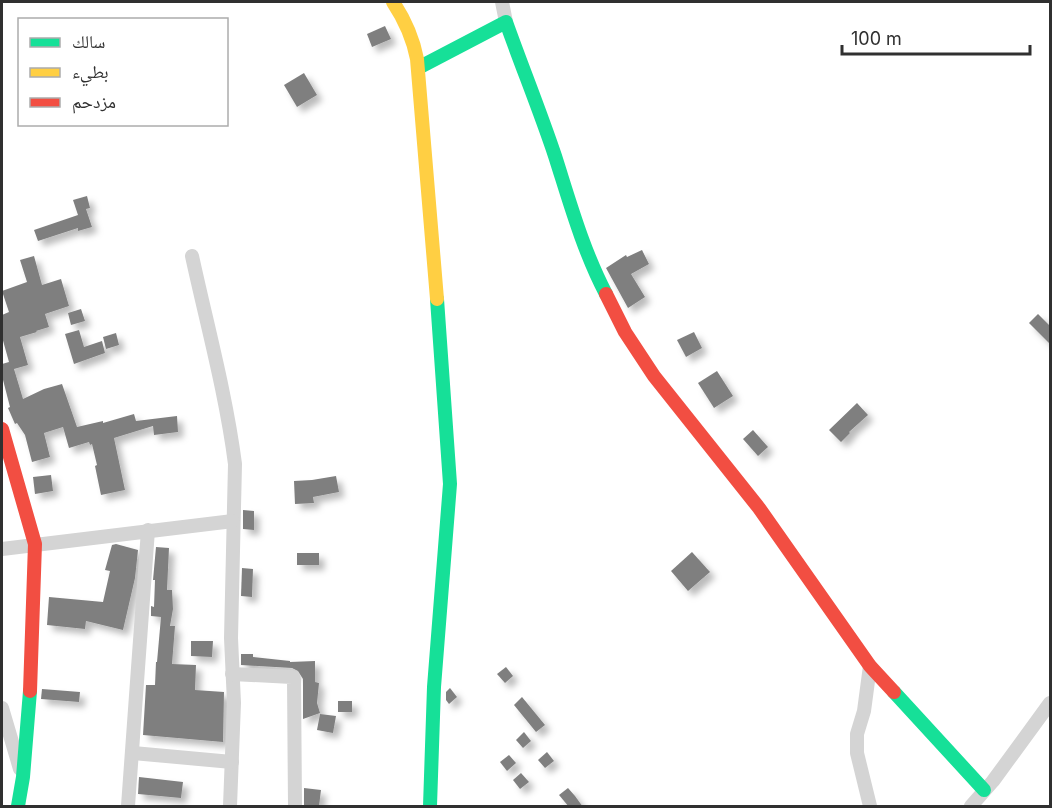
<svg xmlns="http://www.w3.org/2000/svg" width="1052" height="808" font-family="Inter,'Noto Naskh Arabic',sans-serif">
<style>
.building{fill:#7f7f7f;filter:url(#shadow)}
.lines{fill:none;stroke-linecap:round;stroke-linejoin:round}
.street{stroke:#d4d4d4;stroke-width:14}
.fast{stroke:#16e098;stroke-width:14}
.slow{stroke:#ffcf43;stroke-width:14}
.jam{stroke:#f24e42;stroke-width:14}
</style>
<defs>
<filter id="shadow"><feDropShadow dx="5.5" dy="5.5" stdDeviation="3" flood-color="#0004"/></filter>
</defs>
<rect width="100%" height="100%" fill="#fff"/>
<!-- building -->
<g class="building">
<polygon points="385,26 391,39 372,47 367,34"/>
<polygon points="304,73 317,95 297,107 284,85"/>
<polygon points="87,196 90,208 86,209 92,227 78,231 78,228 38,241 34,230 78,215 73,200"/>
<polygon points="642,250 649,264 631,274 645,297 628,308 606,268 626,255 627,257"/>
<polygon points="34,256 42,285 61,279 69,306 45,314 49,327 36,331 37,332 20,337 28,365 14,369 23,399 44,389 62,384 77,427 103,421 103,423 134,414 136,421 177,416 178,432 154,435 153,426 114,438 125,490 101,495 95,466 97,465 92,444 90,445 89,442 69,448 63,427 44,433 50,457 32,462 25,435 17,423 15,424 8,408 10,407 2,376 2,364 9,362 2,337 2,315 9,312 2,291 27,282 20,260"/>
<polygon points="81,309 85,321 71,325 68,313"/>
<polygon points="1038,314 1050,326 1050,344 1029,323"/>
<polygon points="79,330 84,347 102,341 105,353 74,364 65,334"/>
<polygon points="694,332 702,348 686,357 677,340"/>
<polygon points="116,333 119,345 106,349 103,337"/>
<polygon points="717,371 733,396 714,408 698,383"/>
<polygon points="857,403 868,415 849,432 850,433 841,442 829,430"/>
<polygon points="753,430 768,447 758,456 743,439"/>
<polygon points="51,475 53,491 35,494 33,477"/>
<polygon points="336,476 339,492 313,497 314,503 295,504 294,481 312,480"/>
<polygon points="243,510 254,511 254,530 243,529"/>
<polygon points="116,544 138,550 135,578 123,630 86,621 85,629 47,625 49,597 103,602 110,571 105,570 112,545"/>
<polygon points="156,547 169,548 167,590 172,590 173,609 170,626 175,626 172,664 196,665 195,690 224,692 223,742 143,735 146,685 155,685 156,662 157,662 161,617 151,616 151,606 154,607 155,580 153,580"/>
<polygon points="692,552 710,572 688,591 671,571"/>
<rect x="297" y="553" width="22" height="12"/>
<polygon points="242,568 253,569 252,597 241,596"/>
<polygon points="191,641 213,641 212,657 191,656"/>
<polygon points="241,654 253,654 253,657 290,661 290,662 315,661 315,682 319,683 317,703 320,713 303,719 303,679 298,671 292,668 241,665"/>
<polygon points="506,667 513,676 505,683 497,674"/>
<polygon points="450,688 457,697 449,704 446,700 446,692"/>
<polygon points="42,689 80,692 79,702 41,699"/>
<polygon points="522,697 545,725 536,732 514,705"/>
<rect x="338" y="701" width="14" height="11"/>
<polygon points="320,714 336,716 333,733 317,730"/>
<polygon points="524,732 531,741 523,748 516,740"/>
<polygon points="547,752 554,761 545,768 538,760"/>
<polygon points="509,755 516,763 507,771 500,762"/>
<polygon points="521,773 529,782 520,789 513,780"/>
<polygon points="139,777 183,782 181,798 138,794"/>
<polygon points="304,788 321,790 319,806 304,805"/>
<polygon points="568,788 575,796 583,807 569,807 559,795"/>
</g>
<g class="lines">
<!-- street -->
<g class="street">
<polyline points="502,2 506,22"/>
<path d="M 192,256 C 207,325 226,394 235,464 L 231,638 L 234,703 L 230,806"/>
<polyline points="2,549 233,521"/>
<polyline points="232,674 292,677 294,679 295,806"/>
<polyline points="2,708 20,769"/>
<polyline points="133,753 232,762"/>
<polyline points="128,806 148,530"/>
<polyline points="870,806 857,753 857,734 864,711 870,666"/>
<polyline points="971,806 993,781 1050,703"/>
</g>
<!-- fast -->
<g class="fast">
<path d="M 418,68 L 506,22 C 522,67 540,111 555,156 C 570,203 583,250 606,294"/>
<polyline points="894,692 984,790"/>
<polyline points="18,806 23,777 30,691"/>
<polyline points="430,806 434,687 450,484 437,299"/>
</g>
<!-- slow -->
<path class="slow" d="M 393,2 C 405,20 413,38 417,59 L 437,299"/>
<!-- jam -->
<g class="jam">
<polyline points="606,294 625,332 654,376 759,508 870,666 894,692"/>
<polyline points="2,429 35,544 30,691"/>
</g>
</g>
<!-- border -->
<rect width="1052" height="808" fill="none" stroke="#303030" stroke-width="6"/>
<!-- legend -->
<rect x="18" y="18" width="210" height="108" fill="#ffffff" stroke="#acacac" stroke-width="1.5"/>
<rect x="30" y="38" width="30" height="9" fill="#16e098" stroke="#acacac" stroke-width="1.5"/>
<text x="72" y="48" font-size="18" fill="#303030">سالك</text>
<rect x="30" y="68" width="30" height="9" fill="#ffcf43" stroke="#acacac" stroke-width="1.5"/>
<text x="72" y="78" font-size="18" fill="#303030">بطيء</text>
<rect x="30" y="98" width="30" height="9" fill="#f24e42" stroke="#acacac" stroke-width="1.5"/>
<text x="72" y="108" font-size="18" fill="#303030">مزدحم</text>
<!-- scale -->
<path d="M842 45v9h188v-9" fill="none" stroke="#303030" stroke-width="3"/>
<text x="851" y="45" font-size="18" fill="#303030" stroke="#ffffff" stroke-width="4.5" paint-order="stroke">100 m</text>
</svg>
